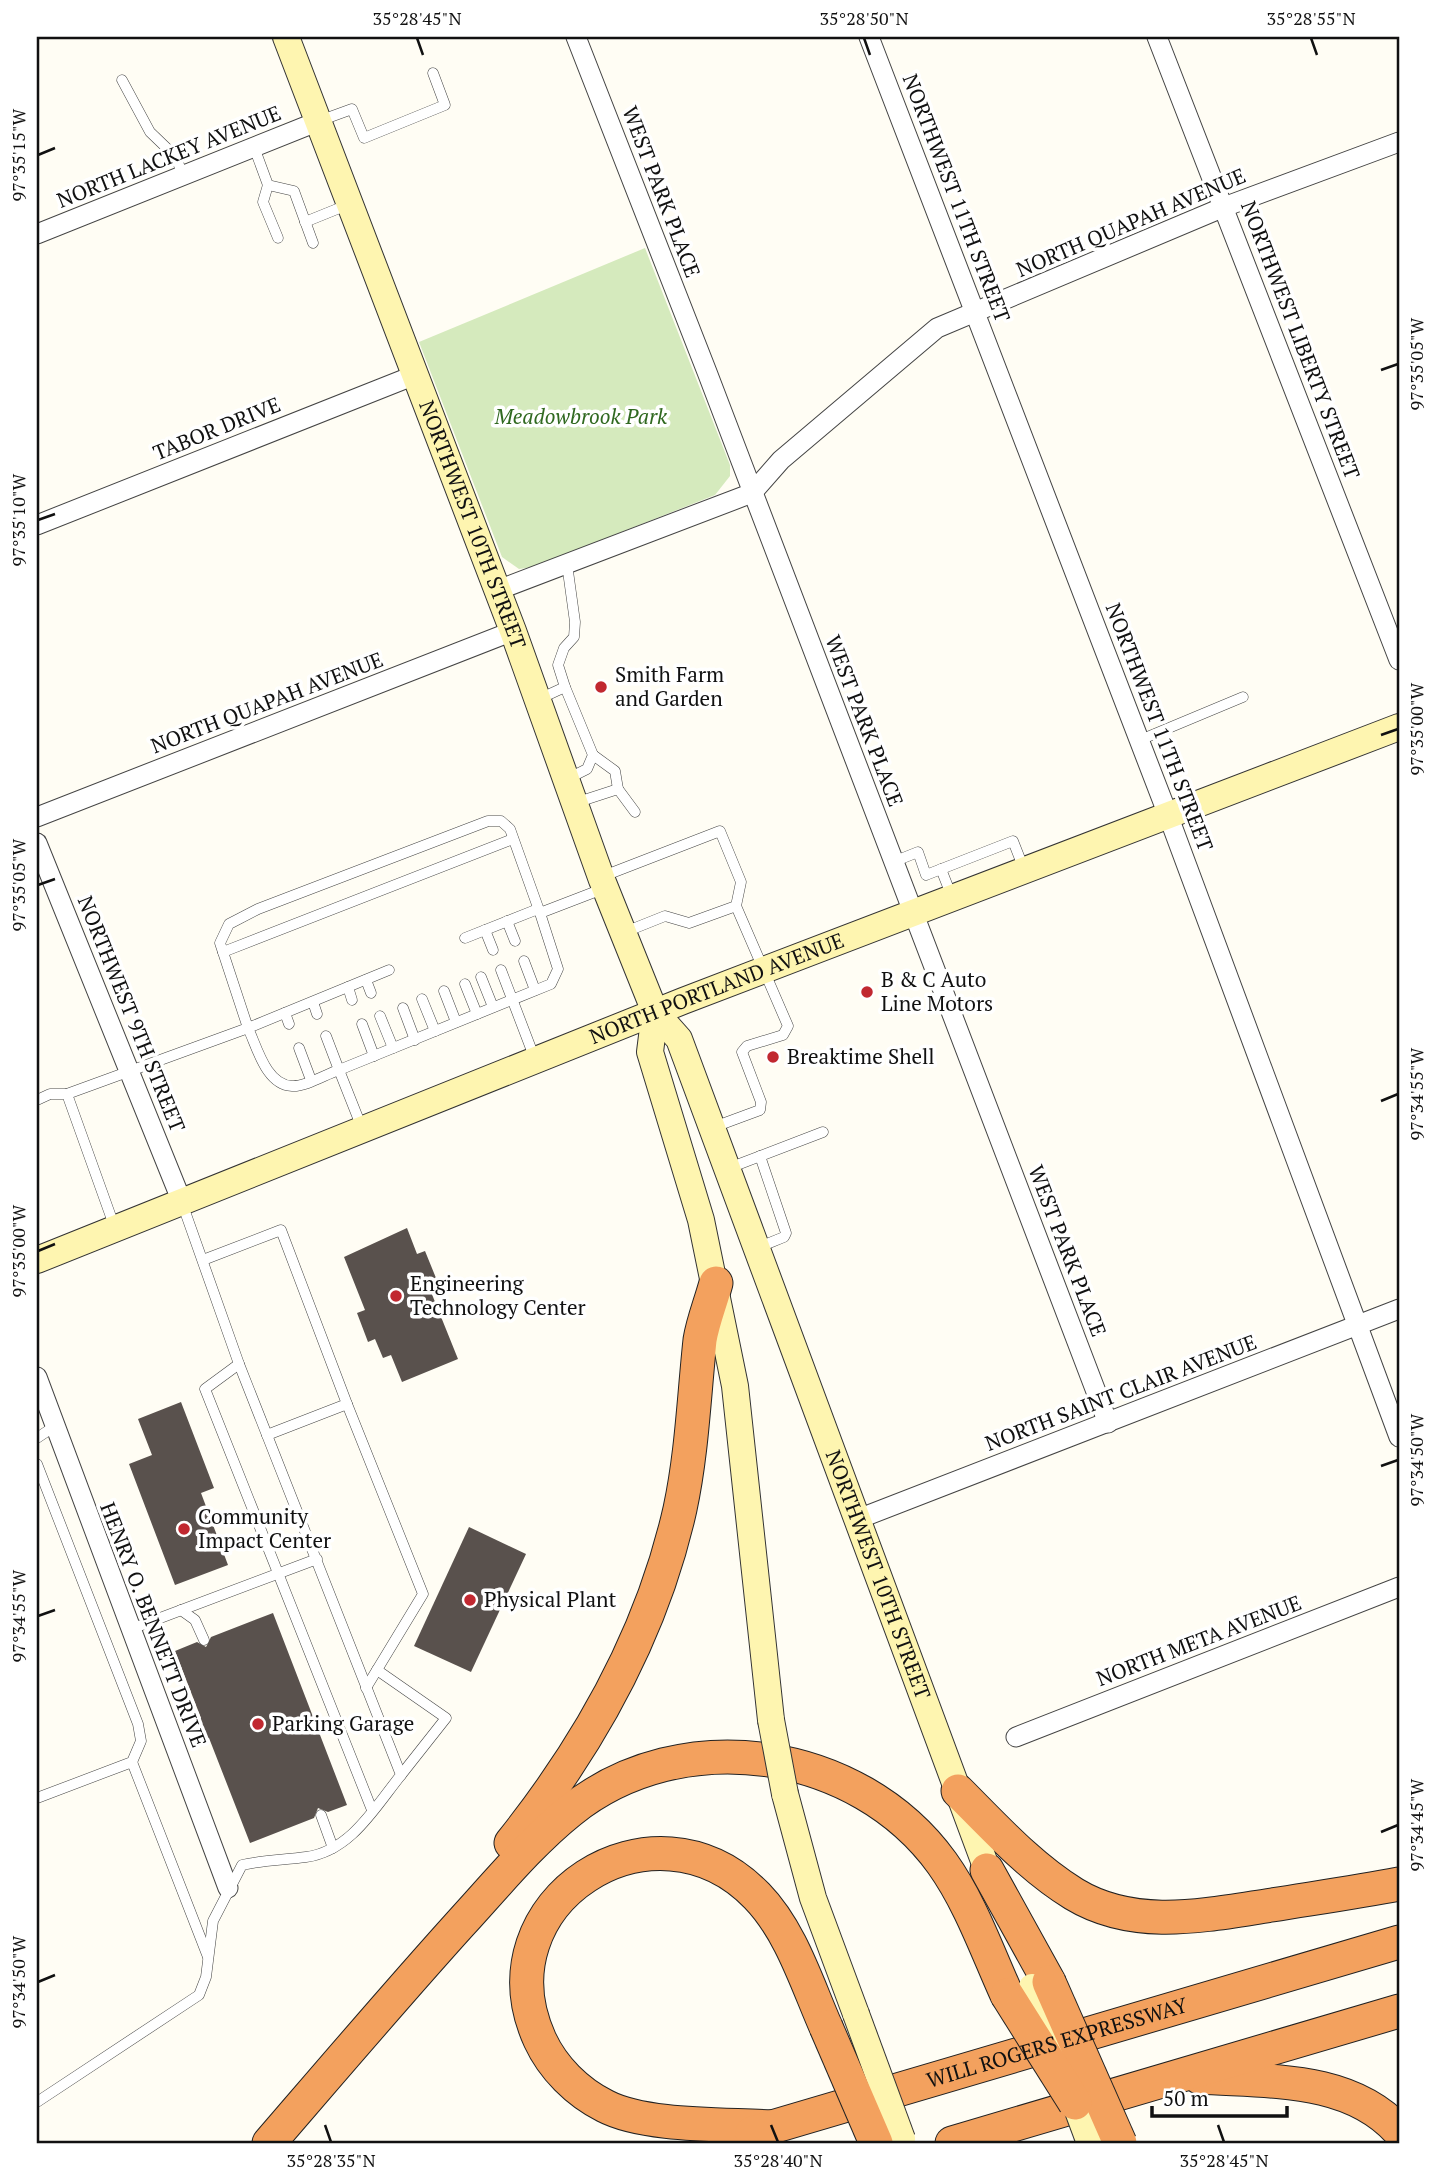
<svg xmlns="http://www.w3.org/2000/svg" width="1436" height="2180" font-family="'PT Serif',serif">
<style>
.green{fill:#d5eabd}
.building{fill:#59514d}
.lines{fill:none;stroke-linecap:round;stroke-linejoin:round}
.lane-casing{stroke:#444;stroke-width:11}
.street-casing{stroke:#444;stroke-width:21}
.secondary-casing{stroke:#333;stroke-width:28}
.highway-casing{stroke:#222;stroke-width:35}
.lane{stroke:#fff;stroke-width:10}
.street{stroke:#fff;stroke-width:19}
.secondary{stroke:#fef5b0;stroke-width:26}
.highway{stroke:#f3a15e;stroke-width:33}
.secondary-bridge-casing{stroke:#333;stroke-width:28;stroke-linecap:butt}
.highway-bridge-casing{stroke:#222;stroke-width:35;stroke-linecap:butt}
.secondary-bridge{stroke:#fef5b0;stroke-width:26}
.highway-bridge{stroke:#f3a15e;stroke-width:33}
.ticks{fill:none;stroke:#111;stroke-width:2.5}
.poi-dot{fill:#c12830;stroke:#fff;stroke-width:2.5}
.labels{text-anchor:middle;stroke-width:7;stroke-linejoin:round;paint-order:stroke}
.street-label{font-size:21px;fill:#111;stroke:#fff}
.park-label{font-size:21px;font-style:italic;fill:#306920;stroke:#fff}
.poi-label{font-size:21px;fill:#111;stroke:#fff;text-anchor:start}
.neatline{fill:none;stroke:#111;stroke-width:2.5}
.ticks-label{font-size:18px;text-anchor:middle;fill:#111}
</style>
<rect width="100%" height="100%" fill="#fffdf4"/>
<!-- green -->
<polygon class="green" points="645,248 730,465 730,476 715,495 533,567 519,569 502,557 419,342"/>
<!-- building -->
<g class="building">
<polygon points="407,1228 417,1254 425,1251 436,1278 427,1282 458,1359 402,1382 391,1355 383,1358 375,1339 368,1342 357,1313 365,1310 344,1257"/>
<polygon points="181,1402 214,1488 201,1493 228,1565 175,1585 129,1464 152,1455 138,1419"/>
<polygon points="469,1527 526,1554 471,1672 414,1646"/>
<polygon points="273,1613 347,1805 328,1812 318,1808 314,1818 250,1843 209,1738 205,1739 198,1719 201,1718 175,1651 197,1642 206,1647 211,1637"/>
</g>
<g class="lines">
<defs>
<g id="lane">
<polyline points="122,80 150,132 176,157 183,176"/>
<polyline points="319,121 352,109 364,138 445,105 433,73"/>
<polyline points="254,147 268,185 294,191 313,243"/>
<polyline points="268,185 263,202 278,238"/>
<polyline points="305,222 347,205"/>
<polyline points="565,687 593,755 587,769 567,779"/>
<polyline points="539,699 565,687 558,665 564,648 574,637 575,622 567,564"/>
<polyline points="1140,740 1243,697"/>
<polyline points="593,755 615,771 618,789"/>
<polyline points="575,803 618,789 635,812"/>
<polyline points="893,862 918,852 926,875 1013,841 1024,869"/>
<polyline points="941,869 952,897"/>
<polyline points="601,877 720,831 741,882 736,906 689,923 665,916 625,932"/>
<polyline points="507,921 515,941"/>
<polyline points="485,930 493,950"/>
<polyline points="465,938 538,909"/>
<polyline points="223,952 513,839"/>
<polyline points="524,961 535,990"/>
<polyline points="389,970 248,1028 220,943 229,924 258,909 488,821 501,821 510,829 540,913 605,888"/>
<polyline points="501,970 535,1059"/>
<polyline points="481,977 493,1007"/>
<polyline points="366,980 371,993"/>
<polyline points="465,984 477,1014"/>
<polyline points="348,987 352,1000"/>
<polyline points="444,991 456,1022"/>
<polyline points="422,999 435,1031"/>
<polyline points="313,1002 317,1014"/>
<polyline points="403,1008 415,1040"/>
<polyline points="285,1013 289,1024"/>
<polyline points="380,1016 393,1048"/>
<polyline points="362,1024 374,1056"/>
<polyline points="326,1036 339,1070 551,984 558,969 540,913"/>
<polyline points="299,1048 311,1080"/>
<polyline points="37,1100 50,1094 67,1094"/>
<polyline points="714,1127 760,1110 761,1102 742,1052 747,1046 783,1035 788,1026 736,906"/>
<polyline points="729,1168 823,1132"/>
<path d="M 115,1228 L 67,1094 L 248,1028 C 257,1047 266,1085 292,1086 C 306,1087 326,1074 339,1070 L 362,1128"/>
<polyline points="757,1248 784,1237 786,1233 760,1156"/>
<polyline points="203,1260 281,1230 347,1404 267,1435"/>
<polyline points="239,1364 205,1389 372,1810"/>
<polyline points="347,1404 423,1594 366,1688"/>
<polyline points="37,1438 55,1426"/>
<polyline points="37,1464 138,1724 141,1741 132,1762 37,1798"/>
<polyline points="181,1610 195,1620 204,1640"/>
<polyline points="131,1629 317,1559"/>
<polyline points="377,1670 446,1718 401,1775"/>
<polyline points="132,1762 208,1957"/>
<polyline points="321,1815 333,1848"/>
<path d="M 37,2102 L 199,1995 L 206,1977 L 213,1921 L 242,1865 C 264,1860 284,1860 306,1857 C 351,1851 375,1807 401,1775 L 239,1364 L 182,1203"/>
</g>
<g id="street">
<polyline points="576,37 707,372 1108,1423"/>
<polyline points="869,37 1168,815 1399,1437"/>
<polyline points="1157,37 1399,660"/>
<polyline points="37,234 319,121"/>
<polyline points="37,525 415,375"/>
<polyline points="498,590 752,493 781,460 937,328 1224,207 1399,142"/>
<polyline points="37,817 513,631"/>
<polyline points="37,843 182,1202"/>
<polyline points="37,1377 228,1888"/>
<polyline points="858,1519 1399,1309"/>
<polyline points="1016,1737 1399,1587"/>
</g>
<g id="secondary">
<path id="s1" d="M 286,37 L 513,631 L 602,880 L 655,1012 L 679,1039 L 994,1888"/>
<polyline points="655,1012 650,1052 701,1220 735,1386 771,1720"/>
<path id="s2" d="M 37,1260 L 683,1001 L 1399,727"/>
<polyline points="785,1794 813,1898 856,2014"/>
</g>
<g id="highway">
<path d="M 958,1791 C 994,1827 1030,1867 1074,1894 C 1135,1931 1206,1915 1272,1905 C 1315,1898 1357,1892 1399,1884"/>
<path d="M 511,1843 C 590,1744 652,1634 680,1509 C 692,1453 694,1396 700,1340 C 703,1321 711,1302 716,1283"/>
<polyline points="987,1870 1049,1982"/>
<path d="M 1199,2077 C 1268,2082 1349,2076 1399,2131"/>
<path d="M 772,2127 C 726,2124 645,2127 605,2106 C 577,2092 553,2068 540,2040 C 477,1902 654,1789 757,1896 C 791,1931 807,1984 826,2027"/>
<path id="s3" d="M 752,2133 L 1399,1942"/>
<path d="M 269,2143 C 332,2070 395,1996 460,1924 C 495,1886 530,1843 570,1811 C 682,1721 858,1747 942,1863 C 970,1902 987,1951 1007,1995"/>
<polyline points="952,2143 1399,2011"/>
</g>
</defs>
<!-- lane casing -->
<use href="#lane" class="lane-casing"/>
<!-- street casing -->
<use href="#street" class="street-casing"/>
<!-- secondary casing -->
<use href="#secondary" class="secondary-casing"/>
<!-- highway casing -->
<use href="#highway" class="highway-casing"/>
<!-- lane -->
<use href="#lane" class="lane"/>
<!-- street -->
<use href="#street" class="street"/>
<!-- secondary -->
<use href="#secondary" class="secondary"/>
<!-- highway -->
<use href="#highway" class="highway"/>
<defs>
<g id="secondary-bridge">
<polyline points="771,1720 785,1794"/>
<polyline points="1032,1987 1090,2143"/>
<polyline points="856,2014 902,2139"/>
</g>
<g id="highway-bridge">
<polyline points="1049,1982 1120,2143"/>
<polyline points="1007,1995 1075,2103"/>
<polyline points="826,2027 876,2143"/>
</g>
</defs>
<!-- secondary-bridge casing -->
<use href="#secondary-bridge" class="secondary-bridge-casing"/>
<!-- highway-bridge casing -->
<use href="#highway-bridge" class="highway-bridge-casing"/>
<!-- secondary-bridge -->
<use href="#secondary-bridge" class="secondary-bridge"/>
<!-- highway-bridge -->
<use href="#highway-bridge" class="highway-bridge"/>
</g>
<!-- ticks -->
<path class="ticks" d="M 417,38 L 423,55M 864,38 L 870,55M 1311,38 L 1317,55M 38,155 L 55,148M 1381,370 L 1398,364M 38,520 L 55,514M 1381,735 L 1398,729M 38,885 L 55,879M 1381,1101 L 1398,1094M 38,1251 L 55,1244M 1381,1466 L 1398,1460M 38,1616 L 55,1610M 1381,1832 L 1398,1825M 38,1982 L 55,1975M 325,2125 L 331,2142M 771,2125 L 778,2142M 1218,2125 L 1224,2142"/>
<!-- markers -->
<g class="poi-dot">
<circle cx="601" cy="687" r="7"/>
<circle cx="867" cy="992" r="7"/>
<circle cx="773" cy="1057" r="7"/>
<circle cx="396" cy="1296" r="7"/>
<circle cx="184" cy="1529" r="7"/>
<circle cx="470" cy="1600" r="7"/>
<circle cx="258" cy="1724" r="7"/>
</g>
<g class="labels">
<!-- street labels -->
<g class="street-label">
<text transform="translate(169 157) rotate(-22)" y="7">NORTH LACKEY AVENUE</text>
<text transform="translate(661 192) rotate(69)" y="7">WEST PARK PLACE</text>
<text transform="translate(956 198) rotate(69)" y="7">NORTHWEST 11TH STREET</text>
<text transform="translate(1131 223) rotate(-23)" y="7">NORTH QUAPAH AVENUE</text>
<text transform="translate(1300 340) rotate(69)" y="7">NORTHWEST LIBERTY STREET</text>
<text transform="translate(217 429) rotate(-22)" y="7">TABOR DRIVE</text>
<text dy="7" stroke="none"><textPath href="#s1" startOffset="522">NORTHWEST 10TH STREET</textPath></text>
<text transform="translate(267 703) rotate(-21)" y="7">NORTH QUAPAH AVENUE</text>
<text transform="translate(864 721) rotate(69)" y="7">WEST PARK PLACE</text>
<text transform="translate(1159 727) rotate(69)" y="7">NORTHWEST 11TH STREET</text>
<text dy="7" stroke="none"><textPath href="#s2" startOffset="732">NORTH PORTLAND AVENUE</textPath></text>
<text transform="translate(131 1014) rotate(68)" y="7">NORTHWEST 9TH STREET</text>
<text transform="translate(1067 1251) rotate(69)" y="7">WEST PARK PLACE</text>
<text transform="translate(1121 1393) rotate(-21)" y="7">NORTH SAINT CLAIR AVENUE</text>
<text dy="7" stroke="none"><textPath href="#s1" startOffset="1650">NORTHWEST 10TH STREET</textPath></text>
<text transform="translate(153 1625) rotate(69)" y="7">HENRY O. BENNETT DRIVE</text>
<text transform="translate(1199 1641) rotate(-21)" y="7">NORTH META AVENUE</text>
<text dy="7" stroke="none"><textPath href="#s3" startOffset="318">WILL ROGERS EXPRESSWAY</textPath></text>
</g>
<!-- park labels -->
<g class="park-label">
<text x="581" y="424">Meadowbrook Park</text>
</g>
<!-- poi labels -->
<g class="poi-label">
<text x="615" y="682">Smith Farm<tspan x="615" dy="24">and Garden</tspan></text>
<text x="881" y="987">B &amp; C Auto<tspan x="881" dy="24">Line Motors</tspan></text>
<text x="787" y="1064">Breaktime Shell</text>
<text x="410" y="1291">Engineering<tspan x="410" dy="24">Technology Center</tspan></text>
<text x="198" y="1524">Community<tspan x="198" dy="24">Impact Center</tspan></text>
<text x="484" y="1607">Physical Plant</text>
<text x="272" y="1731">Parking Garage</text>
</g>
</g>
<!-- border -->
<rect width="1436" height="2180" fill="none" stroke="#ffffff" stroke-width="77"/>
<!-- scale -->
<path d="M1152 2106v10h135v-10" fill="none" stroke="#111111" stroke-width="3.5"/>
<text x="1163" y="2106" font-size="21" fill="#111111" stroke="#ffffff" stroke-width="5" paint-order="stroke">50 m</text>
<rect x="38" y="38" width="1360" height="2104" class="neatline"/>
<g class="ticks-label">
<text x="417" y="25">35°28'45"N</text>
<text x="864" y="25">35°28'50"N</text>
<text x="1311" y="25">35°28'55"N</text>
<text transform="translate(19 155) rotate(-90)" y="6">97°35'15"W</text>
<text transform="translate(1417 364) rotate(-90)" y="6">97°35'05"W</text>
<text transform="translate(19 520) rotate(-90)" y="6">97°35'10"W</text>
<text transform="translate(1417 729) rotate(-90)" y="6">97°35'00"W</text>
<text transform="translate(19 885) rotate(-90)" y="6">97°35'05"W</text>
<text transform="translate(1417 1094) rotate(-90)" y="6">97°34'55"W</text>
<text transform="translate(19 1251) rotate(-90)" y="6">97°35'00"W</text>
<text transform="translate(1417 1460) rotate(-90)" y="6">97°34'50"W</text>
<text transform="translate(19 1616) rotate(-90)" y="6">97°34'55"W</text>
<text transform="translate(1417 1825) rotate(-90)" y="6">97°34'45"W</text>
<text transform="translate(19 1982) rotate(-90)" y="6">97°34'50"W</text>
<text x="331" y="2167">35°28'35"N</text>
<text x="778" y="2167">35°28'40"N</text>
<text x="1224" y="2167">35°28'45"N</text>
</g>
</svg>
